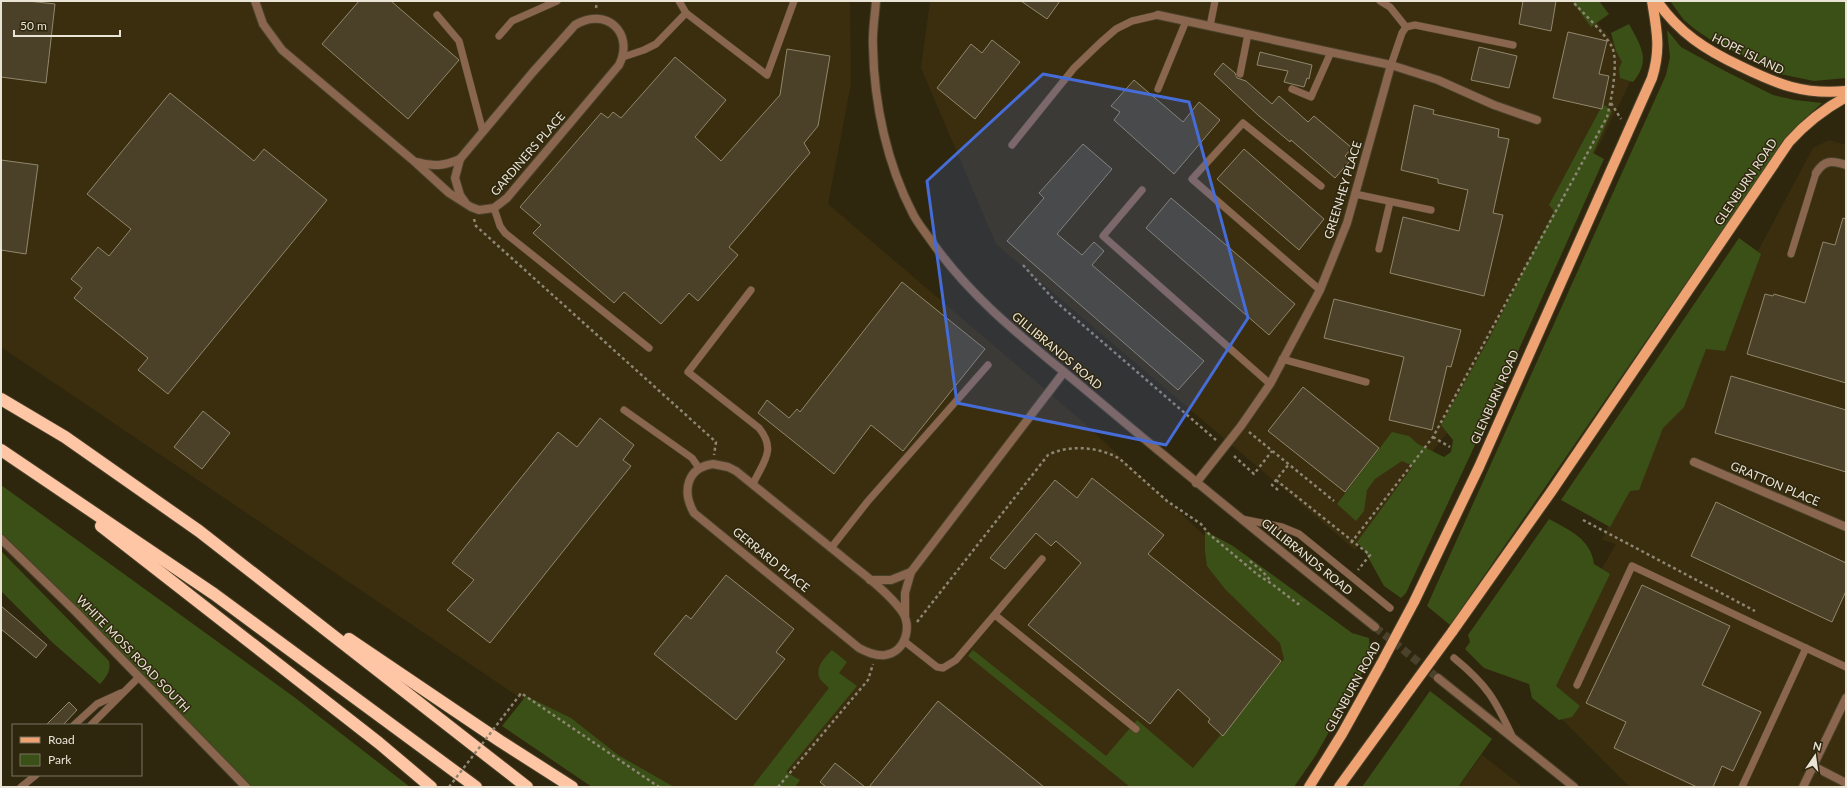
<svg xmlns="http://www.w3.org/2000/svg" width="1847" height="788" font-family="Lato,sans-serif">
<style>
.built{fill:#3a2e0e}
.green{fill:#3b5017}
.building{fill:#4a4128;stroke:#91876c}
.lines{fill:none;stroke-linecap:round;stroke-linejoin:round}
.tertiary-tunnel{stroke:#4b422c;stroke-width:8;stroke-dasharray:8 4;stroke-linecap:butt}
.service-casing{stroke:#49412a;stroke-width:8}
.minor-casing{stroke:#49412a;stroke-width:10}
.tertiary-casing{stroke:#49412a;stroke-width:10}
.primary-casing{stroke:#49412a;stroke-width:12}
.motorway-casing{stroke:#49412a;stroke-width:14}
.path{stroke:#8d8673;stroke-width:2.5;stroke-dasharray:3 3;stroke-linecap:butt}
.service{stroke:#8a664f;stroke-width:7}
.minor{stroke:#8a664f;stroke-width:8}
.tertiary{stroke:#8a664f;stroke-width:8}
.primary{stroke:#efa373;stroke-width:10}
.motorway{stroke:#fec6a4;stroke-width:12}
.primary-bridge-casing{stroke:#49412a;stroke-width:12;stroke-linecap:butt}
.path-bridge{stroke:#8d8673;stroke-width:2.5;stroke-dasharray:3 3;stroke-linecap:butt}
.primary-bridge{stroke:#efa373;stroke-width:10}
.marked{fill:#466cd8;fill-opacity:0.2;stroke:#466cd8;stroke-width:3;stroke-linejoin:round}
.labels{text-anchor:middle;stroke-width:3;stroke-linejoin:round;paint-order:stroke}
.street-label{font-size:12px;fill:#e9e4d6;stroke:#2f260e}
</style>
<rect width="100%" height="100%" fill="#2f260e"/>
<!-- built -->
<g class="built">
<polygon points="1,1 850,1 851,84 828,204 1082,421 1328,651 1220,787 660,787 569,731 1,347"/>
<polygon points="930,1 1580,1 1636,70 1475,397 1355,550 996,244 921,68"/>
<polygon points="1829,140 1846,145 1846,787 1630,787 1532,689 1616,544 1602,540 1643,444 1758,251 1813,148"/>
<polygon points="1482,755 1523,787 1458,787"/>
</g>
<!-- green -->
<g class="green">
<polygon points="1572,1 1599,1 1609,14 1591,27"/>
<polygon points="1670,1 1846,1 1846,78 1814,81 1780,74 1711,40 1696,30 1684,20"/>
<path d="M 1629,24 C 1640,45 1652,60 1633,82 L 1620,78 L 1619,68 L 1622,62 L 1616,51 L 1611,33 Z"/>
<polygon points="1667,30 1681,47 1725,71 1773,95 1795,100 1822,103 1802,121 1786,138 1450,625 1427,606 1666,75 1670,57"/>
<polygon points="1603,104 1612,111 1593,153 1604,159 1503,385 1406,593 1401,598 1384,586 1364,550 1357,542 1413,466 1402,461 1375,479 1367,490 1364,511 1356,521 1337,504 1392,432 1409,436 1418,444 1444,457 1451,452 1453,440 1441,425 1491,335 1554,211 1549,205"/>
<polygon points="1739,238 1761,254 1725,351 1706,349 1684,407 1663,428 1639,490 1630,491 1610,527 1561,500"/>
<polygon points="1,485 294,697 410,787 252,787 1,540"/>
<path d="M 1549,519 C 1569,530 1591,539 1594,564 L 1610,574 L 1556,686 L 1580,706 L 1572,717 L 1559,720 L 1532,698 L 1529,684 L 1484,668 L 1465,649 L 1470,642 L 1468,635 Z"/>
<polygon points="1205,531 1233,546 1352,633 1369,638 1370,650 1364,669 1316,755 1294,787 1130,787 968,656 973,650 1106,756 1137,720 1193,768 1284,659 1280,643 1225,589 1207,566 1205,551"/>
<path d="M 1,551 L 109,661 C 111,671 107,676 100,684 L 53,643 L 1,591 Z"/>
<path d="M 832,650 L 847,662 L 839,673 L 857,686 L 786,772 L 800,780 L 795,787 L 752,787 L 829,688 C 826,685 822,682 820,679 C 814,668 825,657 832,650 Z"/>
<polygon points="1430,691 1492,739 1458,787 1362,787"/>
<polygon points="526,696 571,718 618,755 674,787 592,787 502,726"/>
</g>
<!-- building -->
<g class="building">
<polygon points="1,1 28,1 55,4 46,83 1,77"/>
<polygon points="359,1 391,1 459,60 408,119 322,44"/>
<polygon points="1021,1 1060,1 1047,19"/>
<polygon points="1523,1 1556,1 1551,31 1519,24"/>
<polygon points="1568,32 1607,41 1599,74 1609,76 1602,109 1553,98"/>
<polygon points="992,40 1020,62 975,119 937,88 971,44 982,53"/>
<polygon points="1479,47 1517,56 1509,88 1471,80"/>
<polygon points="787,49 830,56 818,126 804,143 810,153 729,247 738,255 698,301 689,293 661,324 624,292 614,303 533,233 541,225 520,207 601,113 608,118 613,112 621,118 675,57 726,100 695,137 721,161 780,95"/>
<polygon points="1260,52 1312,65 1309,79 1307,78 1304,87 1284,82 1288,71 1257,65"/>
<polygon points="1223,63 1235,73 1237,78 1246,81 1272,104 1279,96 1308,122 1314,116 1352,148 1345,156 1350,161 1335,178 1291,140 1290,142 1259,116 1214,74"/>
<polygon points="1134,80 1183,122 1199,102 1220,120 1174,174 1114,120 1120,112 1111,106"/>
<polygon points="170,93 254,161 264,149 327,200 168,394 138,370 148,358 74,298 82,288 71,279 98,247 109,256 131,229 87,194"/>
<polygon points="1414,105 1434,110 1433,114 1499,129 1498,137 1509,139 1493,213 1503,215 1484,296 1390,273 1403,217 1459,231 1468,190 1438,183 1438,179 1401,170"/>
<polygon points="1083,144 1112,169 1057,234 1082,255 1094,242 1104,251 1092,265 1204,361 1178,390 1007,241 1044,198 1039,193"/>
<polygon points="1244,149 1324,219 1299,250 1217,179"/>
<polygon points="1,160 38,165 26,254 1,250"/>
<polygon points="1171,198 1295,304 1269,335 1146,228"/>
<polygon points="1843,218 1846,219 1846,383 1747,354 1765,294 1773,296 1774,294 1805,303 1823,242 1835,245"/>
<polygon points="902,282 985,349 903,451 871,425 834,474 758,413 767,400 789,418 797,409 800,412"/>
<polygon points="1334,299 1461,330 1451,367 1447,366 1432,430 1389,420 1404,357 1324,338"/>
<polygon points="1731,376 1846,410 1846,472 1715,433"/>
<polygon points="1303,387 1379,448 1345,492 1268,431"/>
<polygon points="203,411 230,433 202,469 174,447"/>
<polygon points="600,418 634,445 623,460 631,466 490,643 447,610 474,580 452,563 558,432 577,447"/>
<polygon points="1092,478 1164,535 1148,554 1281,661 1223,736 1208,722 1210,719 1178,689 1150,724 1028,625 1081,563 1056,541 1051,546 1036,533 1005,569 990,558 1055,480 1077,498"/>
<polygon points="1716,502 1846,563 1846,591 1832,622 1691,556"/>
<polygon points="726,575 794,629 776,652 785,659 736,720 654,654 686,615 691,619"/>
<polygon points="1642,585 1730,626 1702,685 1761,712 1733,771 1722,766 1713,787 1697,787 1614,748 1626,722 1586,703"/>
<polygon points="1,606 47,645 36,658 1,629"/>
<polygon points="938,701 1044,787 869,787"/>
<polygon points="69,702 77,710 63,725 46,725"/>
<polygon points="835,763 865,787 826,787 820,782"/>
</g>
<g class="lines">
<!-- tertiary-tunnel -->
<polyline class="tertiary-tunnel" points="1375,627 1438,678"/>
<defs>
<g id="service">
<polyline points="679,1 686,13 767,75 794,1"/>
<polyline points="1380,1 1390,7 1406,27"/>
<polyline points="437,15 459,41 483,132"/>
<polyline points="1210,26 1215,1"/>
<polyline points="499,36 512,21 557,1"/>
<polyline points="623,57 644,50 656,44 686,13"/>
<polyline points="1391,65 1402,33 1406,27 1415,25 1513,45"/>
<polyline points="1240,74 1248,34"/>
<polyline points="1158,89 1186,21"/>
<polyline points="1292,89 1311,97 1331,52"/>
<polyline points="1012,145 1074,68 1100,43 1116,29 1132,21 1158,15"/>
<polyline points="1142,190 1103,236 1270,384"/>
<polyline points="1355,194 1431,210"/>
<polyline points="494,208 500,226 505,233 649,348"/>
<polyline points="1379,249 1390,202"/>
<polyline points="1791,254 1816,173"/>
<path d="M 751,290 L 688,372 L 759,428 C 777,450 763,462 753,484"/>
<polyline points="1320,290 1192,179 1243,123 1321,186"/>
<polyline points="1282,359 1366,382"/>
<polyline points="624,410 692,458 699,468"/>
<polyline points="1242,519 1282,527 1299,534 1390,608"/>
<polyline points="831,548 868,501 988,365"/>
<polyline points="995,615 1136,729"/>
<polyline points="904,641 937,667 943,668 956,660 1042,559"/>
<path d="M 1454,658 C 1487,685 1495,699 1513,738"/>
<polyline points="1577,685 1632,566 1846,667"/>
<polyline points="74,725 97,704 121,693"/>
<polyline points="91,725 139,677"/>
<polyline points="21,787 36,775"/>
<polyline points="1742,787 1806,648"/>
</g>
<g id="minor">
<path d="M 255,1 L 263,24 L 282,50 L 415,162 L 449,193 L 471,207 L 479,210 L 494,208 L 507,198 L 619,65 C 635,33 606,6 575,25 L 533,72 L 460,159 L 455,178 L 460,195 L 465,202"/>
<polyline points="1158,15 1391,65 1438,80 1494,105 1537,120"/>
<path d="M 417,162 C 433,167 444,166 460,159"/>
<path d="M 1816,173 C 1824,160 1832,160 1846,165"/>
<polyline points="1694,462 1846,527"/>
<path d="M 713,464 L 728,467 L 736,471 C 771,499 805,527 840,555 C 860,572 885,589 901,610 C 913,625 906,652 885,655 C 875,656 867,652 859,648 L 694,513 C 682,492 686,468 713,464 Z"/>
<polyline points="1196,483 1241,426 1270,384 1320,290 1347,223 1391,65"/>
<polyline points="1,539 76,612 246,787"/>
<polyline points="870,580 891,580 911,572"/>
<polyline points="905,616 905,593 911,572 1064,372"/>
<polyline points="1813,766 1846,783"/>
<polyline points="1803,787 1846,698"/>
</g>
<g id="tertiary">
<path d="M 876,1 C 875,16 872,32 873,47 C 874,104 887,164 913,214 C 918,224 926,233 932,242 C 974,302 1032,345 1087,391 C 1182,471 1278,549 1375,627"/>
<polyline points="1438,678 1574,787"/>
</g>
<g id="primary">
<path d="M 1657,1 C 1679,33 1706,50 1740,66 C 1777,84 1803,95 1846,91"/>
<path d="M 1414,602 L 1479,467 L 1652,78 C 1661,49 1657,31 1652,1"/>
<path d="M 1452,632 L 1551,492 L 1789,142 C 1806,123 1824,109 1846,97"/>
<polyline points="1309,787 1342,734 1381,664"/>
<polyline points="1339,787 1411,688"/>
</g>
<g id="motorway">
<polyline points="1,399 65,437 199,531 527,787"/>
<polyline points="1,450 214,594 476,787"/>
<polyline points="101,526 379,743 431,787"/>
<polyline points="349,639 500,741 572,787"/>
</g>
</defs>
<!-- service casing -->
<use href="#service" class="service-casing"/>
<!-- minor casing -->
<use href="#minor" class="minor-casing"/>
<!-- tertiary casing -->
<use href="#tertiary" class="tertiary-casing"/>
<!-- primary casing -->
<use href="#primary" class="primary-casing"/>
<!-- motorway casing -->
<use href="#motorway" class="motorway-casing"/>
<!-- path -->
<g class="path">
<polyline points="596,8 597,1"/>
<polyline points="1611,103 1621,119"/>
<polyline points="474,219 476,226 716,442 714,455"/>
<polyline points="1023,265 1055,301 1216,440"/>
<polyline points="1249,432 1334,501"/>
<polyline points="1433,437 1450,447"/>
<polyline points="1234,456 1254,474 1272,451"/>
<polyline points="1276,480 1370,555 1358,570"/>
<polyline points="1278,490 1272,485 1289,464"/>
<polyline points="1583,520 1755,611"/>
<path d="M 1351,543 L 1433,437 L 1607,117 C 1611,102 1619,61 1612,47 C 1605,33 1583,13 1572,1"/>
<polyline points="1250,561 1262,571 1271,581"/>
<path d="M 917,622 L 1048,455 C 1069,444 1100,447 1120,459 L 1167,501 L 1201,524 L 1209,534 L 1258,575 L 1272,584 L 1298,604 L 1301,600"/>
<polyline points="519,696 521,693 659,787"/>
<polyline points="778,787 868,680 873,664"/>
</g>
<!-- service -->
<use href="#service" class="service"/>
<!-- minor -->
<use href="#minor" class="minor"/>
<!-- tertiary -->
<use href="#tertiary" class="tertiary"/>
<!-- primary -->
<use href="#primary" class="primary"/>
<!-- motorway -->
<use href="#motorway" class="motorway"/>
<defs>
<g id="primary-bridge">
<polyline points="1381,664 1414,602"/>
<polyline points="1411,688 1452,632"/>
</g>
</defs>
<!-- primary-bridge casing -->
<use href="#primary-bridge" class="primary-bridge-casing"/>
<!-- path-bridge -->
<polyline class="path-bridge" points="449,787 519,696"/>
<!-- primary-bridge -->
<use href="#primary-bridge" class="primary-bridge"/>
</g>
<!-- marked area -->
<path class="marked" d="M 1043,74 L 1189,102 L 1248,318 L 1166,445 L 957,403 L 927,181 Z"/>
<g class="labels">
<!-- street labels -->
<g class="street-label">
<text transform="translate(1748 54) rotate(26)" y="4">HOPE ISLAND</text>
<text transform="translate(528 154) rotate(-49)" y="4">GARDINERS PLACE</text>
<text transform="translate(1746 182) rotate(-56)" y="4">GLENBURN ROAD</text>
<text transform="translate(1343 190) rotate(-73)" y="4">GREENHEY PLACE</text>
<text transform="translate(1057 351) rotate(40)" y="4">GILLIBRANDS ROAD</text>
<text transform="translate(1495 397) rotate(-66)" y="4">GLENBURN ROAD</text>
<text transform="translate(1775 484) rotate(23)" y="4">GRATTON PLACE</text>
<text transform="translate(1307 557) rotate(39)" y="4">GILLIBRANDS ROAD</text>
<text transform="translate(771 560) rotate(39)" y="4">GERRARD PLACE</text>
<text transform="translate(133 654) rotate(46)" y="4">WHITE MOSS ROAD SOUTH</text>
<text transform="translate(1353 687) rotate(-61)" y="4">GLENBURN ROAD</text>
</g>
</g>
<!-- border -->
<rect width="1847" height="788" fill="none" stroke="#e9e4d6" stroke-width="4"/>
<!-- legend -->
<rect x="12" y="724" width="130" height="52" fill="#2f260e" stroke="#79725e"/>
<rect x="20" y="737" width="20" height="6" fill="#efa373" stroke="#79725e"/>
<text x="48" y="744" font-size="12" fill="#e9e4d6">Road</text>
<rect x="20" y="754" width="20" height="12" fill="#3b5017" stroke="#79725e"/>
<text x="48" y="764" font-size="12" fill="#e9e4d6">Park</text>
<!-- north arrow -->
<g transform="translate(1815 756) rotate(13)" stroke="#2f260e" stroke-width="3" paint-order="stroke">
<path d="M0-3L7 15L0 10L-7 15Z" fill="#e9e4d6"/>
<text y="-6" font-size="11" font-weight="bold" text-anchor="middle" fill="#e9e4d6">N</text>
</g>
<!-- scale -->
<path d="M14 30v6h106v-6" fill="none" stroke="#e9e4d6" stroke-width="2"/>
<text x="20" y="30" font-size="12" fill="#e9e4d6" stroke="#2f260e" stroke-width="3" paint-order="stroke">50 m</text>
</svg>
